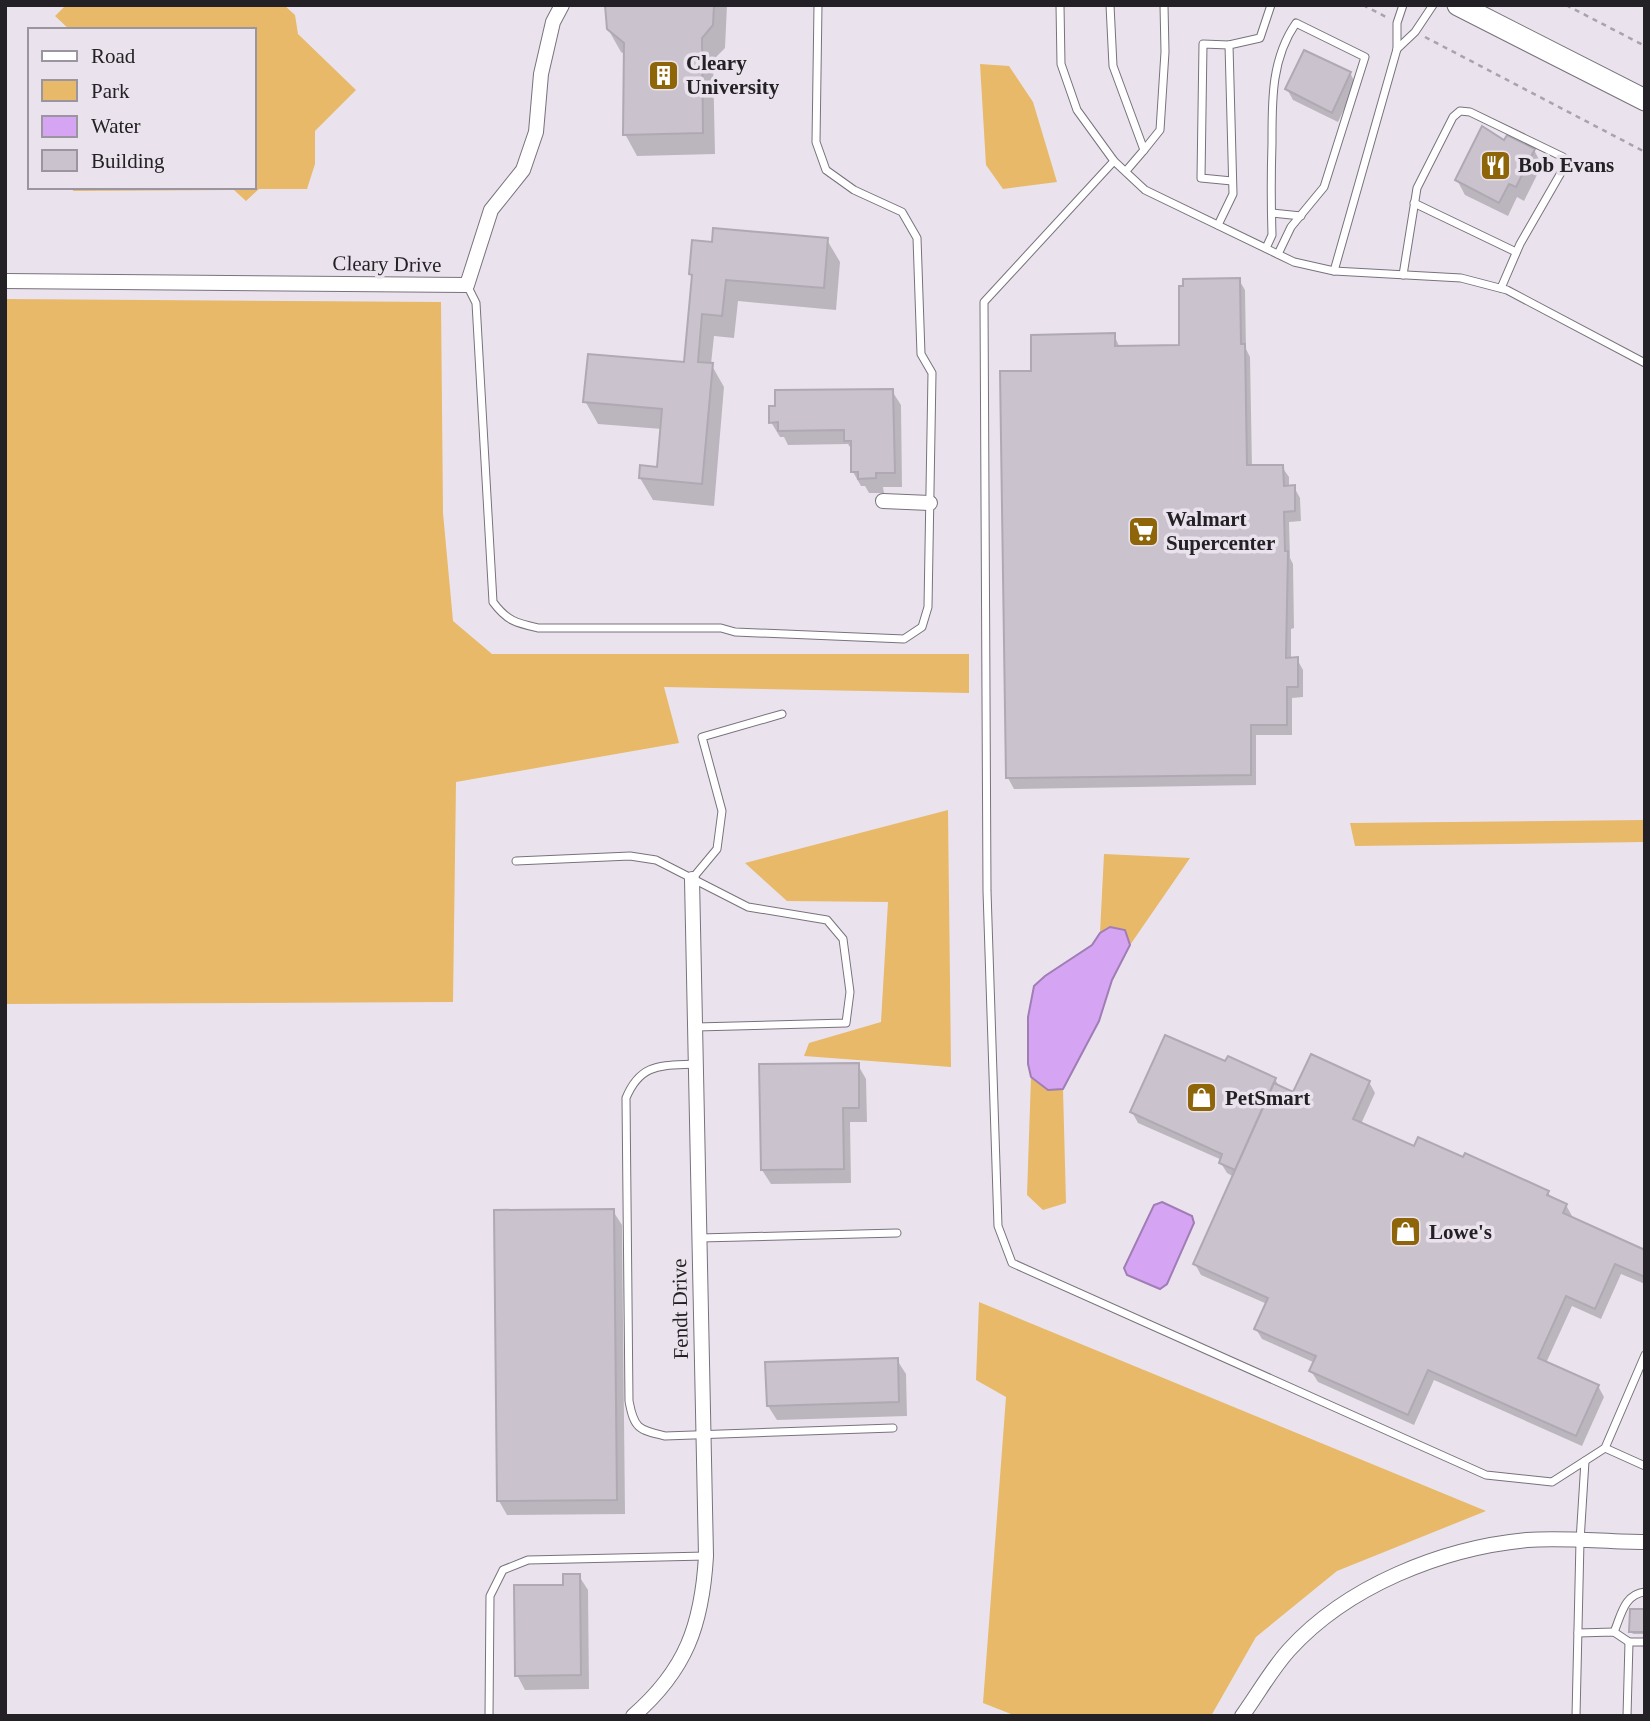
<svg xmlns="http://www.w3.org/2000/svg" width="1650" height="1721" font-family="Georgia,serif">
<style>
.green{fill:#e7b969}
.water{fill:#d5a5f3;stroke:#a07db5;stroke-width:2}
.shadow{fill:#0003}
.building{fill:#cac3ce;stroke:#afa9b3;stroke-width:2}
.lines{fill:none;stroke-linecap:round;stroke-linejoin:round}
.service-casing{stroke:#78727c;stroke-width:9}
.minor-casing{stroke:#78727c;stroke-width:16}
.primary-casing{stroke:#78727c;stroke-width:23}
.path{stroke:#a8a3ac;stroke-width:2.5;stroke-dasharray:5 5;stroke-linecap:butt}
.service{stroke:#fff;stroke-width:7}
.minor{stroke:#fff;stroke-width:14}
.primary{stroke:#fff;stroke-width:21}
.labels{text-anchor:middle;stroke-width:7;stroke-linejoin:round;paint-order:stroke}
.poi-label{font-size:21px;font-weight:bold;fill:#232125;stroke:#eae3ee;text-anchor:start}
.street-label{font-size:21px;fill:#232125;stroke:#eae3ee}
</style>
<rect width="100%" height="100%" fill="#eae3ee"/>
<!-- green -->
<g class="green">
<polygon points="66,5 284,5 295,15 298,34 356,90 315,131 315,164 307,189 259,189 246,201 234,190 73,191 73,187 254,187 254,30 70,30 55,16"/>
<polygon points="980,64 1009,66 1033,102 1057,182 1003,189 986,165"/>
<polygon points="5,299 441,302 443,513 453,621 492,654 969,654 969,693 664,687 679,743 456,782 453,1002 5,1004"/>
<polygon points="948,810 951,1067 804,1056 809,1043 881,1022 888,902 787,901 745,863"/>
<polygon points="1645,820 1645,842 1355,846 1350,823"/>
<polygon points="1104,854 1190,858 1130,945 1125,930 1100,933"/>
<polygon points="1031,1077 1048,1090 1063,1089 1066,1203 1043,1210 1027,1195"/>
<polygon points="979,1302 1486,1511 1337,1571 1256,1637 1211,1716 1016,1716 983,1703 1006,1397 976,1380"/>
</g>
<!-- water -->
<g class="water">
<polygon points="1110,927 1125,930 1130,945 1112,980 1099,1021 1063,1089 1048,1090 1031,1077 1028,1064 1028,1017 1034,986 1045,976 1092,945 1100,933"/>
<polygon points="1162,1202 1192,1216 1194,1223 1167,1284 1160,1289 1127,1275 1124,1268 1154,1205"/>
</g>
<!-- shadow -->
<g class="shadow">
<polygon points="607,5 727,5 725,48 713,60 715,154 637,156 625,134 626,55 621,52 608,29"/>
<polygon points="1350,73 1356,84 1338,122 1293,100 1287,89"/>
<polygon points="1505,143 1534,150 1542,165 1524,201 1517,197 1508,216 1465,195 1457,180"/>
<polygon points="827,240 840,262 836,310 738,301 734,338 714,336 711,364 724,387 714,506 653,500 640,478 658,468 662,429 598,424 585,401 686,364 694,279 690,274 713,244"/>
<polygon points="1239,280 1245,290 1246,349 1250,357 1252,467 1282,467 1289,477 1289,487 1294,487 1300,498 1301,521 1289,522 1290,558 1293,564 1294,628 1291,629 1291,659 1297,659 1303,670 1303,697 1292,698 1292,735 1256,735 1256,785 1014,789 1008,778 1033,373 1114,335 1120,348 1181,347"/>
<polygon points="892,391 901,405 902,487 883,487 884,493 869,493 865,486 861,486 853,472 853,452 848,444 788,445 784,437 780,437 771,422"/>
<polygon points="1226,1064 1275,1079 1280,1088 1294,1095 1369,1082 1375,1093 1361,1124 1415,1149 1548,1192 1551,1198 1566,1205 1572,1216 1571,1219 1645,1252 1645,1284 1621,1274 1601,1319 1572,1306 1546,1363 1598,1386 1604,1397 1582,1446 1434,1380 1414,1425 1318,1382 1311,1371 1315,1363 1262,1339 1256,1329 1267,1304 1201,1275 1195,1264 1234,1177 1227,1173 1221,1163 1222,1160 1138,1123 1132,1112"/>
<polygon points="858,1065 866,1079 867,1122 850,1122 851,1183 771,1184 762,1170"/>
<polygon points="613,1211 622,1225 625,1514 507,1515 499,1501"/>
<polygon points="897,1360 906,1374 907,1416 777,1420 768,1406"/>
<polygon points="579,1576 588,1590 589,1689 525,1690 517,1675 565,1587"/>
<polygon points="1645,1611 1645,1634 1633,1634 1631,1631"/>
</g>
<!-- building -->
<g class="building">
<polygon points="605,5 714,5 713,25 702,38 703,133 623,135 624,43 607,29"/>
<polygon points="1304,50 1351,72 1332,113 1285,89"/>
<polygon points="1482,126 1504,140 1507,135 1535,149 1516,187 1509,184 1499,203 1455,180"/>
<polygon points="713,228 828,238 824,288 726,280 722,316 702,314 698,362 713,363 702,484 639,478 640,465 657,467 662,409 583,402 588,354 684,362 692,275 689,274 692,240 712,242"/>
<polygon points="1240,278 1241,344 1245,344 1247,465 1283,465 1284,486 1295,485 1295,511 1284,512 1285,551 1288,551 1286,658 1298,657 1298,687 1287,687 1287,725 1251,725 1251,775 1006,778 1000,371 1031,371 1031,335 1115,333 1115,346 1179,345 1179,286 1183,286 1183,279"/>
<polygon points="893,389 895,473 876,473 876,478 858,479 858,472 851,472 851,441 844,441 844,430 778,431 778,422 769,423 769,406 775,406 775,390"/>
<polygon points="1165,1035 1225,1061 1228,1056 1276,1078 1235,1170 1219,1163 1222,1154 1130,1112"/>
<polygon points="1311,1054 1370,1081 1353,1119 1414,1146 1418,1137 1463,1157 1465,1153 1549,1191 1547,1195 1567,1204 1563,1213 1645,1250 1645,1277 1615,1264 1595,1309 1566,1296 1538,1358 1599,1385 1576,1436 1428,1370 1408,1415 1309,1371 1316,1356 1254,1329 1268,1298 1193,1264 1274,1083 1293,1092"/>
<polygon points="859,1063 859,1108 843,1108 844,1169 761,1170 759,1064"/>
<polygon points="614,1209 617,1500 497,1501 494,1210"/>
<polygon points="898,1358 899,1402 767,1406 765,1362"/>
<polygon points="563,1574 580,1574 581,1675 515,1676 514,1585 563,1585"/>
<polygon points="1630,1609 1645,1609 1645,1632 1629,1632"/>
</g>
<g class="lines">
<defs>
<g id="service">
<polyline points="1060,5 1061,64 1077,110 1114,161 1145,190 1294,262 1334,271 1461,278 1507,290 1645,363"/>
<polyline points="1110,5 1113,66 1144,150 1126,171"/>
<polyline points="1229,45 1203,44 1201,178 1232,181"/>
<polyline points="1397,49 1415,32 1433,5"/>
<polyline points="1144,150 1160,130 1165,52 1164,5"/>
<polyline points="1114,161 984,302 987,891 998,1226 1012,1263 1486,1475 1552,1482 1605,1448 1645,1355"/>
<polyline points="1414,203 1516,252"/>
<polyline points="1272,213 1301,216"/>
<polyline points="1218,225 1233,194 1229,45 1260,38 1271,5"/>
<path d="M 1266,248 L 1272,235 C 1271,204 1271,174 1272,143 C 1272,101 1271,59 1296,23 L 1365,57 L 1324,187 L 1291,227 L 1278,254"/>
<polyline points="1334,271 1397,49 1397,23 1403,5"/>
<polyline points="1403,275 1417,188 1453,117 1460,111 1470,112 1563,157 1566,164 1520,244 1501,288"/>
<path d="M 467,285 L 476,303 L 493,602 C 507,621 516,623 538,628 L 721,628 L 735,632 L 904,639 L 922,627 L 928,607 L 932,373 L 921,354 L 917,238 L 902,212 L 854,190 L 826,170 L 816,142 L 818,5"/>
<polyline points="516,861 630,856 656,860 748,907 827,920 843,939 850,992 846,1023 696,1027"/>
<polyline points="692,879 717,849 722,811 702,737 782,714"/>
<path d="M 696,1064 C 662,1066 641,1062 626,1098 L 629,1401 C 634,1428 638,1430 665,1436 L 893,1428"/>
<polyline points="700,1238 897,1233"/>
<polyline points="1605,1448 1645,1466"/>
<path d="M 1614,1632 C 1621,1616 1624,1594 1645,1592"/>
<polyline points="1578,1633 1614,1632 1629,1642 1645,1642"/>
<polyline points="489,1716 490,1596 503,1570 528,1560 706,1556"/>
<polyline points="1576,1716 1580,1541 1585,1461"/>
<polyline points="1627,1716 1629,1642"/>
</g>
<g id="minor">
<polyline points="5,281 467,285 491,210 523,170 536,132 541,74 553,22 562,5"/>
<polyline points="883,501 930,503"/>
<path d="M 633,1716 C 686,1670 702,1625 706,1556 L 692,879"/>
<path d="M 1242,1716 C 1258,1694 1271,1670 1289,1650 C 1347,1586 1442,1548 1527,1540 C 1563,1537 1608,1542 1645,1542"/>
</g>
<polyline id="primary" points="1458,5 1645,100"/>
</defs>
<!-- service casing -->
<use href="#service" class="service-casing"/>
<!-- minor casing -->
<use href="#minor" class="minor-casing"/>
<!-- primary casing -->
<use href="#primary" class="primary-casing"/>
<!-- path -->
<g class="path">
<polyline points="1363,5 1388,18"/>
<polyline points="1566,5 1645,46"/>
<polyline points="1425,37 1645,152"/>
</g>
<!-- service -->
<use href="#service" class="service"/>
<!-- minor -->
<use href="#minor" class="minor"/>
<!-- primary -->
<use href="#primary" class="primary"/>
</g>
<!-- icons -->
<defs>
<symbol id="building-square" viewBox="-11 -11 22 22"><rect x="-9" y="-9" width="18" height="18" rx="4" fill="#8e6509" stroke="#eae3ee"/><path d="M-4-6H4V6H1V3H-1V6H-4ZM-2.5-4.3h1.7v1.8h-1.7ZM.8-4.3h1.7v1.8H.8ZM-2.5-1h1.7V.8h-1.7ZM.8-1h1.7V.8H.8Z" fill="#fff"/></symbol>
<symbol id="restaurant-square" viewBox="-11 -11 22 22"><rect x="-9" y="-9" width="18" height="18" rx="4" fill="#8e6509" stroke="#eae3ee"/><path d="M-5-6h1v4h1v-4h1v4h1v-4h1v5L-1.5 .5V6h-2V.5L-5-1ZM5-6V6H3V1.5H1.5Q1.5-4 5-6Z" fill="#fff"/></symbol>
<symbol id="supermarket-square" viewBox="-11 -11 22 22"><rect x="-9" y="-9" width="18" height="18" rx="4" fill="#8e6509" stroke="#eae3ee"/><path d="M-6-5.5h2.5l.6 2H6L4.5 2H-2.5L-4.4-4H-6ZM-1.5 3.2a1.3 1.3 0 1 0 .1 0ZM3 3.2a1.3 1.3 0 1 0 .1 0Z" fill="#fff"/></symbol>
<symbol id="shop-square" viewBox="-11 -11 22 22"><rect x="-9" y="-9" width="18" height="18" rx="4" fill="#8e6509" stroke="#eae3ee"/><path d="M-5-2.5h2.3a2.7 3.5 0 0 1 5.4 0H5L5.5 6h-11ZM-1.5-2.5h3a1.5 2.3 0 0 0-3 0Z" fill="#fff"/></symbol>
</defs>
<g fill-rule="evenodd">
<use href="#building-square" x="646" y="58" width="35" height="35"/>
<use href="#restaurant-square" x="1478" y="148" width="35" height="35"/>
<use href="#supermarket-square" x="1126" y="514" width="35" height="35"/>
<use href="#shop-square" x="1184" y="1080" width="35" height="35"/>
<use href="#shop-square" x="1388" y="1214" width="35" height="35"/>
</g>
<g class="labels">
<!-- poi labels -->
<g class="poi-label">
<text x="686" y="70">Cleary<tspan x="686" dy="24">University</tspan></text>
<text x="1518" y="172">Bob Evans</text>
<text x="1166" y="526">Walmart<tspan x="1166" dy="24">Supercenter</tspan></text>
<text x="1225" y="1105">PetSmart</text>
<text x="1429" y="1239">Lowe's</text>
</g>
<!-- street labels -->
<g class="street-label">
<text transform="translate(387 264) rotate(1)" y="7">Cleary Drive</text>
<text transform="translate(680 1309) rotate(-91)" y="7">Fendt Drive</text>
</g>
</g>
<!-- border -->
<rect width="1650" height="1721" fill="none" stroke="#232125" stroke-width="14"/>
<!-- legend -->
<rect x="28" y="28" width="228" height="161" fill="#eae3ee" stroke="#9a959e" stroke-width="2"/>
<rect x="42" y="51" width="35" height="10" fill="#ffffff" stroke="#9a959e" stroke-width="2"/>
<text x="91" y="63" font-size="21" fill="#232125">Road</text>
<rect x="42" y="80" width="35" height="21" fill="#e7b969" stroke="#9a959e" stroke-width="2"/>
<text x="91" y="98" font-size="21" fill="#232125">Park</text>
<rect x="42" y="116" width="35" height="21" fill="#d5a5f3" stroke="#9a959e" stroke-width="2"/>
<text x="91" y="133" font-size="21" fill="#232125">Water</text>
<rect x="42" y="150" width="35" height="21" fill="#cac3ce" stroke="#9a959e" stroke-width="2"/>
<text x="91" y="168" font-size="21" fill="#232125">Building</text>
</svg>
